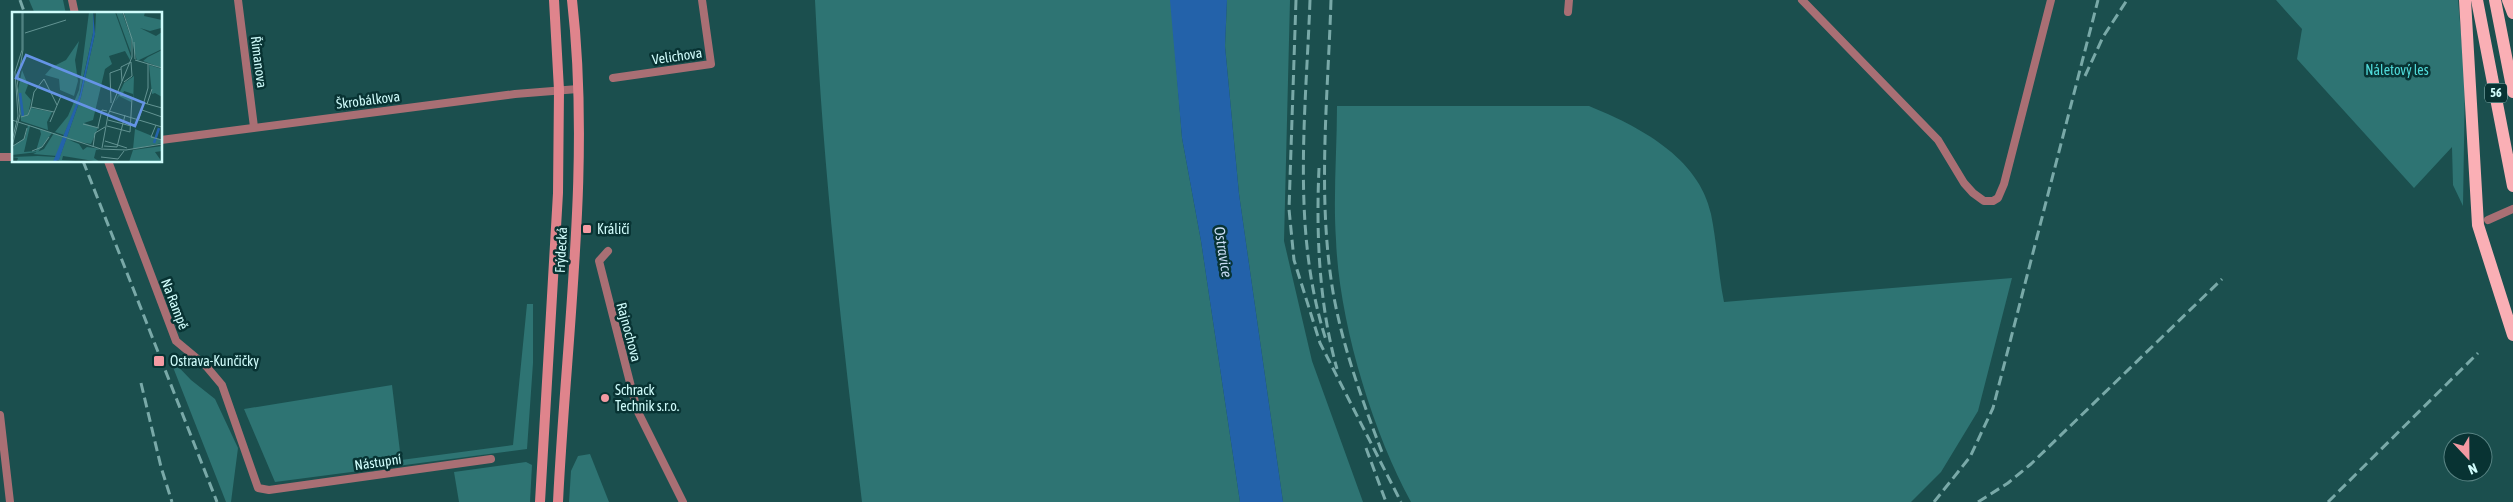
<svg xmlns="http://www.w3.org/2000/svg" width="2513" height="502" font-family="'Asap Condensed',sans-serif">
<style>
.green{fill:#2e7473}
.water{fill:#2362aa}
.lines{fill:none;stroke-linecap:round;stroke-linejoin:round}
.minor{stroke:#a96f74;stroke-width:8}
.secondary{stroke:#df848c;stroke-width:10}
.trunk{stroke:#faafb5;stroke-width:12}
.rail{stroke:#79a9a8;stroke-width:3;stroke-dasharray:10 5;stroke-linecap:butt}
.poi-dot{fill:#f49aa2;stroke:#083333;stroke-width:2}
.labels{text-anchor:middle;stroke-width:5;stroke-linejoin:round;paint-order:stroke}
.shield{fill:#083333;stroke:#94c0bf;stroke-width:1}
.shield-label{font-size:12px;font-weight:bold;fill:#d0fcfb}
.street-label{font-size:14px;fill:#d0fcfb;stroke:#083333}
.park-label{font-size:14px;fill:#50dad9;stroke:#083333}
.poi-label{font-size:14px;fill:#d0fcfb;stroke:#083333;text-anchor:start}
.water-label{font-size:15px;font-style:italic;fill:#c9dcf4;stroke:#083333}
.inset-river{fill:none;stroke:#2362aa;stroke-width:2.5}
.inset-road{fill:none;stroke:#639493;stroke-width:1}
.view{fill:#6594e6;fill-opacity:0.15;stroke:#6594e6;stroke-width:2.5}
.inset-edge{fill:none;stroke:#d0fcfb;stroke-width:2.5}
</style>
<rect width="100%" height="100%" fill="#1b4f4e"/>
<!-- green -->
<g class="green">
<polygon points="29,0 63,0 66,14 35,14"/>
<path d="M 815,0 L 1171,0 L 1182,138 L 1201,241 L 1240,502 L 862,502 C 842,335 823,168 815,0 Z"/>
<polygon points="1227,0 1290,0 1284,241 1312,361 1363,502 1283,502 1239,194 1225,46"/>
<polygon points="2276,0 2458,0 2465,79 2463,206 2453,185 2452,147 2414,188 2297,59 2302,29"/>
<path d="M 1337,106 L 1589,106 C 1638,126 1699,157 1711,214 C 1717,243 1718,273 1724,302 L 2012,278 L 1978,411 L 1941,472 L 1911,502 L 1411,502 C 1372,431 1339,321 1336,240 C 1333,196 1337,150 1337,106 Z"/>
<polygon points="527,304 533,304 533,363 527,449 275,482 244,409 392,385 401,460 513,445"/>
<polygon points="169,357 191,380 215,399 238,448 231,502 226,502"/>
<polygon points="590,454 609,502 569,502 571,471 578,456"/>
<polygon points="526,462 532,465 530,502 459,502 454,472"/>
</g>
<!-- water -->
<polygon class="water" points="1170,0 1227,0 1225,46 1239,194 1283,502 1240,502 1201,241 1182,138"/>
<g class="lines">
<!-- minor -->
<g class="minor">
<polyline points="72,0 75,14"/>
<polyline points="238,0 254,127"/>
<polyline points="1802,0 1938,140 1964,183 1973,193 1984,201 1993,201 1998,198 2004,184 2051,0"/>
<polyline points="1568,12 1569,0"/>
<polyline points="613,78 711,64 702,0"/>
<polyline points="161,140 515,94 578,89"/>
<polyline points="0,157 14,157"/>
<polyline points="108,161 176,341 206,366 222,385 258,488 269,490 491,459"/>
<polyline points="2488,220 2513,209"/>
<polyline points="608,251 599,261 637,410 683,502"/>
<polyline points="0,415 10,502"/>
</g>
<!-- secondary -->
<g class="secondary">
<polyline points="540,502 558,193 559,90 554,0"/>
<path d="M 558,502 C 566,336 591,166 572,0"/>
</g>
<!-- trunk -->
<g class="trunk">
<polyline points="2465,0 2478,225 2513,335"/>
<polyline points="2477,0 2513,186"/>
<polyline points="2495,0 2513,92"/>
<polyline points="2508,0 2513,13"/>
</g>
<!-- rail -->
<g class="rail">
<polyline points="20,0 25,14"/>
<polyline points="1296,0 1289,209 1294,260 1320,343 1401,502"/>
<path d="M 1310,0 C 1306,112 1291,232 1326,340"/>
<path d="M 1331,0 C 1328,96 1317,196 1333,292 C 1343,349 1363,402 1383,455"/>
<polyline points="2085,76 2103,37 2127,0"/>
<polyline points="83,161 217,502"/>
<path d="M 1319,168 C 1316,234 1319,305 1337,369"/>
<polyline points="141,383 161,467 172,502"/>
<polyline points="1366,448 1386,502"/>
<polyline points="1934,502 1970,457 1993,408 2098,0"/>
<polyline points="1978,502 2008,483 2031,464 2222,279"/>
<polyline points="2328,502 2478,353"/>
</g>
</g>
<!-- markers -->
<g class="poi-dot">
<rect x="582" y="224" width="10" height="10" rx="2.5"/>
<rect x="153" y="355" width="12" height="12" rx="2.5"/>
<circle cx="605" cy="398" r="5"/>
</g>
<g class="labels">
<!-- shield labels -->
<rect class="shield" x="2485" y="83.5" width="22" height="19" rx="4"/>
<g class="shield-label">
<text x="2496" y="97">56</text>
</g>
<!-- street labels -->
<g class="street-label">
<text transform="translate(677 56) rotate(-8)" y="5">Velichova</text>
<text transform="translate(259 62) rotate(83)" y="5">Římanova</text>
<text transform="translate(368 100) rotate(-7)" y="5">Škrobálkova</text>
<text transform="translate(561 250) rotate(-87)" y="5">Frýdecká</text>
<text transform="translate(175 304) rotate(69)" y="5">Na Rampě</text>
<text transform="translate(629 332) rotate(75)" y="5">Rajnochova</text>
<text transform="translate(378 462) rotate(-8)" y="5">Nástupní</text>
</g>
<!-- park labels -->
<g class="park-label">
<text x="2397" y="75">Náletový les</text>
</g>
<!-- poi labels -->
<g class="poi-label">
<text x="597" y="234">Králičí</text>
<text x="170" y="366">Ostrava-Kunčičky</text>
<text x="615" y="395">Schrack<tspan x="615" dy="16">Technik s.r.o.</tspan></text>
</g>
<!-- water labels -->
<g class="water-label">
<text transform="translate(1223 252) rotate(81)" y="5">Ostravice</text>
</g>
</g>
<!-- overview -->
<g transform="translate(12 12)">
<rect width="150" height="150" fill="#1b4f4e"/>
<path d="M 77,0 L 81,0 L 81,21 L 66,89 L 52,123 L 43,120 L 56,104 L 67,78 ZM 84,0 L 103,0 L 119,45 L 118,48 L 113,39 L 97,44 L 100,52 L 93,57 L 81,108 L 72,111 L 86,116 L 79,132 L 57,128 L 67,132 L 71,138 L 75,135 L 89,137 L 84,138 L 82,146 L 88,150 L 51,144 L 50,148 L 77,150 L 46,150 L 69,85 L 83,22 ZM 104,0 L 110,0 L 119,26 L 119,41 ZM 112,0 L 133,0 L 132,4 L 150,8 L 149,16 L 138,19 L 128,16 L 144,24 L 150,20 L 150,37 L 125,49 ZM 67,29 L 63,48 L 66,69 L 62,84 L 48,78 L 47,67 L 33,63 L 40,55 L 54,48 ZM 150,38 L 150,56 L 131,49 L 136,45 ZM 137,53 L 150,57 L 150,85 L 143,81 L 140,82 ZM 10,58 L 16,73 L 13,81 L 19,88 L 16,103 L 19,96 L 40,100 L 35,110 L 36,118 L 9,109 L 6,78 ZM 122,64 L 121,94 L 121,82 L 112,79 L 110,84 L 119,86 L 119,90 L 107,84 L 103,90 L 112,71 ZM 16,113 L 40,121 L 26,140 L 0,143 L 2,133 L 13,126 ZM 18,114 L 28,118 L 29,122 L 24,139 L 12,140 ZM 123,117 L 150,128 L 150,131 L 121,137 ZM 42,121 L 52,125 L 45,144 L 21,142 L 32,137 ZM 150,134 L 150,139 L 143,140 L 150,150 L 117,150 L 121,138 ZM 26,144 L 44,145 L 41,150 L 23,150 L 5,149 L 6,146 L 0,145 Z" fill="#2e7473" fill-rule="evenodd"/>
<path d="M 81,0 L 83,22 L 69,85 L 47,148 L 41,150 L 68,82 L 81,21 Z" fill="#2362aa"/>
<path class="inset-river" d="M 8,81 L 11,104M 142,131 L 147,116"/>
<path class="inset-road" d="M 13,21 L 54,8M 122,30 L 123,47M 123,48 L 150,56M 110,69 L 109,55 L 119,50 L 120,64 L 112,70M 99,91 L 98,61 L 109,57M 132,91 L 150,96M 135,92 L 140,77M 19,95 L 22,80 L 32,67 L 45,93M 130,98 L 150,105M 97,99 L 150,115M 9,105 L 16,103 L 19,95 L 42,100M 127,107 L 136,76 L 136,52M 0,108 L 89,137 L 114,138 L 150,132M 96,108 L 119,114M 38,110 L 49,84M 71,112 L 87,116M 144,113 L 139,125 L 150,128M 95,114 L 118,120 L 120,86 L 108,83M 86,115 L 90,98 L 95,99M 0,129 L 6,104 L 3,60 L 10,38 L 10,0M 93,129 L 115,136M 1,134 L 12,127 L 15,116M 92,134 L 105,135 L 113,103M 0,135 L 8,102 L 5,74 L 11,38 L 11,0M 81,135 L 83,121 L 93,115M 90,136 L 96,103 L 120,45 L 120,27 L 111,0M 20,139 L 30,135 L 37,125M 89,145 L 106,147 L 112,139"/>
<path class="view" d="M 14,43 L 132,91 L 123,114 L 4,66 Z"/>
<rect width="150" height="150" class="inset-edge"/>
</g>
<!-- north arrow -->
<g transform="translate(2468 457) rotate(158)"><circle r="24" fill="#083333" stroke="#588383"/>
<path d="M0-4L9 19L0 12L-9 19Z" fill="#f49aa2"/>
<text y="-8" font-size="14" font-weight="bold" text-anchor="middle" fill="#d0fcfb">N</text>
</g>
</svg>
